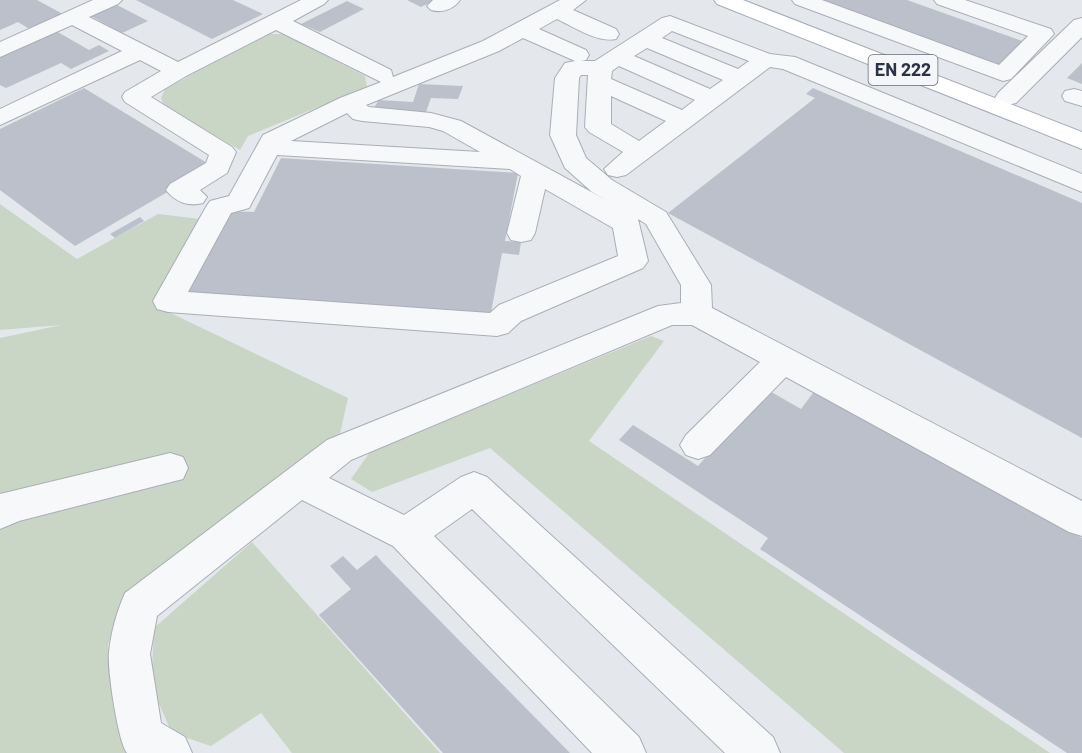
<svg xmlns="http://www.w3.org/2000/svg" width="1082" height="753" font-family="Barlow,sans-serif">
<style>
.green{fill:#c9d6c5}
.building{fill:#bbc0ca}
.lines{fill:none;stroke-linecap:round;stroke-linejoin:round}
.minor-casing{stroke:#a9aeb7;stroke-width:2}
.major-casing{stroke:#a3abb8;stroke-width:2}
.minor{fill:#f7f8fa;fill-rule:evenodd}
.major{fill:#fff;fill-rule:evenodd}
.labels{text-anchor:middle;stroke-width:4.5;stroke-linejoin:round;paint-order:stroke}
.shield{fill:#f4f6f9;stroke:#676e7b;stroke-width:1.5}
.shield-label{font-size:18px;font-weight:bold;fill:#2b3445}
</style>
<rect width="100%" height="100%" fill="#e4e7ec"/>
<!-- green -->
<g class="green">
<polygon points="268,34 283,34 365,76 367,87 248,136 240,150 164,106 161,98 165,89"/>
<polygon points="0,204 77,259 158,214 201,219 156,306 348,398 339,438 130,596 108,644 127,753 0,753 0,338 61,325 0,330"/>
<polygon points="651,336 664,341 589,441 1050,753 844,753 490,448 372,492 351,479 370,452"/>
<polygon points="252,542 440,753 292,753 261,713 211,746 172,733 151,686 154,628"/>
</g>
<!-- building -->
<g class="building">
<polygon points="0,0 37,0 61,13 60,17 31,30 18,22 0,30"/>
<polygon points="136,0 233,0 263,14 212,39"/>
<polygon points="407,0 435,0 421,7"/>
<polygon points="823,0 907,0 1031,44 1005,68"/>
<polygon points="347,1 364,9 320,32 301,24"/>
<polygon points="117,5 148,21 122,33 91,16"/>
<polygon points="56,31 89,50 99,45 109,51 71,69 61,63 6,88 0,85 0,56"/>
<polygon points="1082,63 1082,84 1067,78"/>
<polygon points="419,84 463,86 458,99 431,98 426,112 373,109 379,100 413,102"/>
<polygon points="84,88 212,166 75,246 0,190 0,129"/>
<polygon points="813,88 1082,203 1082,438 668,213 815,98 806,94"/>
<polygon points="281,158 518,173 505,241 521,242 519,255 502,253 490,318 179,294 224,211 254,212"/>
<polygon points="140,217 144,221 115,238 110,234"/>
<polygon points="766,389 801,409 816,389 1082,538 1082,753 1067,753 760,549 768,538 619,440 633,425 698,466"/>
<polygon points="376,555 383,563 570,753 443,753 319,615 351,589 330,566 343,556 357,570"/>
</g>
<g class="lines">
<defs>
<g id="minor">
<path d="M 93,0 L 122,0 L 118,4 L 89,17 L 178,62 L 301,0 L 328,0 L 324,4 L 293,21 L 391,70 L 393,77 L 483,41 L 560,0 L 586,0 L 573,10 L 616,29 L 619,34 L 616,39 C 597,43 574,27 557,19 L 539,29 L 586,50 L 589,55 L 586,60 L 581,61 L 595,61 L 662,18 L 670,16 L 770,54 L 795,57 L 1082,174 L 1082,192 L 783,69 L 770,67 L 626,175 L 617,177 L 608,175 L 604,169 L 623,152 L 589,132 L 585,127 L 588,75 L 581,75 L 579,78 L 576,135 L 586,158 L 612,180 L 666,212 L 711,285 L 712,308 L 1082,501 L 1082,536 L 1069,532 L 786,377 L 710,455 L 698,459 L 686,455 L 680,445 L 686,435 L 760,362 L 692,325 L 672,325 L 351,460 L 329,478 L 404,515 L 461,477 L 474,472 L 487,477 L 773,737 L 780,753 L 725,753 L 472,509 L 434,536 L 639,737 L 646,753 L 592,753 L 393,546 L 302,500 L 157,616 L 150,654 L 161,723 L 185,737 L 192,753 L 127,753 C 118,742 107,668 109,652 C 111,632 117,611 125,593 L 327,440 L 658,306 L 681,303 L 681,285 L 646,224 L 638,219 L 648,261 L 643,268 L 521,321 L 508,333 L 497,336 L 168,312 L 157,309 L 153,301 L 206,207 L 210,201 L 229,196 L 263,135 L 340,98 L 381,82 L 276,30 L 186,76 L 151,97 L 232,147 L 236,152 L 227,173 L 200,190 L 207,197 L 203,203 C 189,207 175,202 166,190 L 170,184 L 206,163 L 209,155 L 125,102 L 122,97 L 125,92 L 161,71 L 140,60 L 0,125 L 0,109 L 122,51 L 72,25 L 0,57 L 0,42 ZM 672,31 L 749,61 L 738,69 L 662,38 ZM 523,38 L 575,61 L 565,63 L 555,78 L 550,135 L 565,168 L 592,192 L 606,200 L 461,121 L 431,113 L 369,107 L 366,105 L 499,51 ZM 647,48 L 723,80 L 710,89 L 634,56 ZM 619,66 L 695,100 L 682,110 L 611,79 L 612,71 ZM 611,96 L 666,121 L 639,141 L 611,124 ZM 347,113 L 353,119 L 362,121 L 429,127 L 443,131 L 480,152 L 291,141 ZM 277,155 L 510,169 L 521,176 L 507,233 L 511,240 L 521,242 L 531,240 L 535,233 L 545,189 L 613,228 L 618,256 L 499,305 L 490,313 L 188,292 L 231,213 L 249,208 Z"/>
<path d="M 433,0 L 460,0 C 453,10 441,13 431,10 L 427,6 Z"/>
<polygon points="792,0 822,0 999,65 1028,36 937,4 934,0 965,0 1051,29 1054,34 1011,79 1003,81 795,4"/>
<polygon points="1082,18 1082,37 1016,103 1007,105 998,103 995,98 998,93 1074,20"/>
<polygon points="1074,89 1082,91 1082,106 1065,101 1062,96 1065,91"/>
<polygon points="170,453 183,457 188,468 183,479 19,521 0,529 0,494"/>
</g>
<polygon id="major" points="714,0 743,0 1082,132 1082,149 717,4"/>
</defs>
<!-- minor casing -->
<use href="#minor" class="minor-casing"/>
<!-- major casing -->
<use href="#major" class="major-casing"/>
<!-- minor -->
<use href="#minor" class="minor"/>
<!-- major -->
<use href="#major" class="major"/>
</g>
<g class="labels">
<!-- shield labels -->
<rect class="shield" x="868.5" y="55" width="69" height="30" rx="4.5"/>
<g class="shield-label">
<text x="903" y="76">EN 222</text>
</g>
</g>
</svg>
